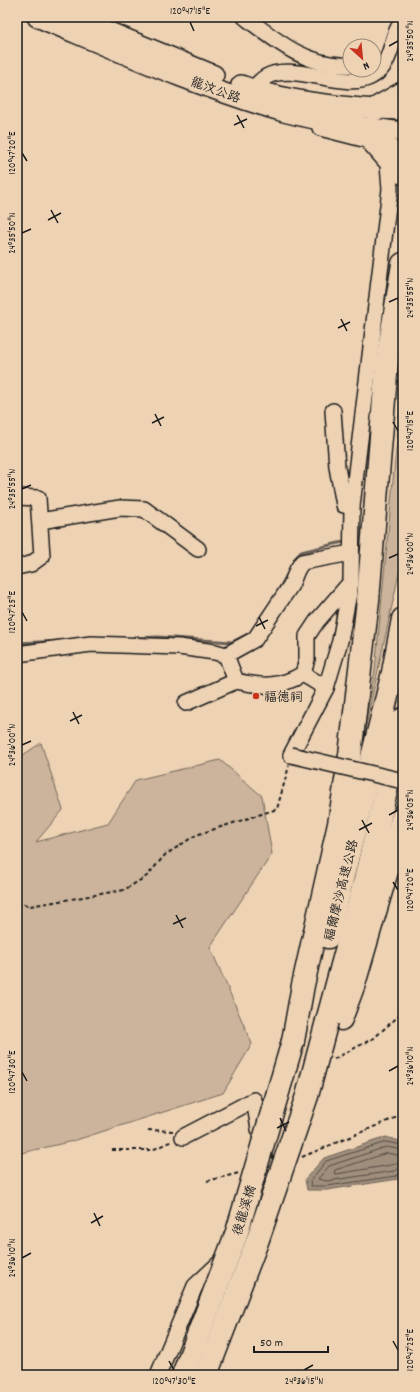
<svg xmlns="http://www.w3.org/2000/svg" width="420" height="1392" font-family="Dekko,'LXGW WenKai TC',sans-serif">
<style>
.green{fill:#cbb49b;stroke:#74685c}
.water{fill:#a08e7c;stroke:#6b6056}
.lines{fill:none;stroke-linecap:round;stroke-linejoin:round}
.shore{stroke:#514a42;stroke-width:1}
.stream{stroke:#6b6056;stroke-width:3}
.minor-casing{stroke:#1c1c1c;stroke-width:18}
.major-casing{stroke:#1c1c1c;stroke-width:22}
.highway-casing{stroke:#1c1c1c;stroke-width:25}
.path{stroke:#1c1c1c;stroke-width:2;stroke-dasharray:4 3;stroke-linecap:butt}
.minor{stroke:#edd2b4;stroke-width:15}
.major{stroke:#edd2b4;stroke-width:19}
.highway{stroke:#edd2b4;stroke-width:22}
.minor-bridge-casing{stroke:#1c1c1c;stroke-width:18;stroke-linecap:butt}
.highway-bridge-casing{stroke:#1c1c1c;stroke-width:25;stroke-linecap:butt}
.minor-bridge{stroke:#edd2b4;stroke-width:15}
.highway-bridge{stroke:#edd2b4;stroke-width:22}
.ticks{fill:none;stroke:#1c1c1c;stroke-width:1.5}
.poi-dot{fill:#c8321e;stroke:#edd2b4;stroke-width:1.5}
.labels{text-anchor:middle;stroke-width:3.5;stroke-linejoin:round;paint-order:stroke}
.street-label{font-size:13px;fill:#1c1c1c;stroke:#edd2b4}
.poi-label{font-size:13px;fill:#1c1c1c;stroke:#edd2b4;text-anchor:start}
.neatline{fill:none;stroke:#1c1c1c;stroke-width:1.5}
.ticks-label{font-size:10px;text-anchor:middle;fill:#1c1c1c}
</style>
<rect width="100%" height="100%" fill="#edd2b4"/>
<filter id="ink" filterUnits="userSpaceOnUse"><feTurbulence type="fractalNoise" baseFrequency=".025" numOctaves="2"/><feDisplacementMap in="SourceGraphic" scale="8" xChannelSelector="R" yChannelSelector="G"/><feConvolveMatrix kernelMatrix="1 2 1 2 8 2 1 2 1" color-interpolation-filters="sRGB"/></filter>
<g filter="url(#ink)">
<!-- green -->
<g class="green">
<polygon points="403,376 403,555 358,762 375,670"/>
<polygon points="41,743 63,810 36,842 108,823 136,780 220,760 262,796 272,854 210,947 252,1044 223,1093 73,1141 17,1154 17,759"/>
</g>
<!-- water -->
<polygon class="water" points="386,1137 403,1142 403,1175 398,1179 327,1190 307,1190 305,1179 324,1158"/>
<g class="lines">
<!-- shore -->
<g class="shore">
<polyline points="403,1145 386,1142 326,1161 310,1181 311,1186 327,1186 396,1176 403,1172"/>
<polyline points="403,1150 386,1147 329,1166 318,1179 327,1181 394,1171 403,1167"/>
<polyline points="403,1156 387,1153 335,1170 334,1172 336,1174 391,1165 403,1161"/>
</g>
<!-- stream -->
<g class="stream">
<polyline points="296,558 301,552 343,542"/>
<polyline points="277,593 289,571"/>
<polyline points="133,638 158,637 232,642 250,633 265,611"/>
<polyline points="17,643 61,641"/>
</g>
<defs>
<g id="minor">
<path d="M 245,17 C 276,41 309,68 350,65"/>
<path d="M 252,89 C 257,85 261,80 266,77 C 292,61 346,92 372,76 C 394,64 390,34 403,21"/>
<polyline points="333,411 337,467 344,505 352,506"/>
<polyline points="17,497 38,498 42,556 31,564 17,567"/>
<polyline points="40,521 120,508 144,509 198,549"/>
<polyline points="17,654 91,644 179,647 215,652 226,655 255,639 291,585 297,570 302,562 351,553"/>
<path d="M 226,655 L 236,681 C 263,687 279,688 303,674 L 307,659 L 307,636 L 317,621 L 350,583"/>
<polyline points="303,674 326,688"/>
<polyline points="186,703 236,681"/>
<polyline points="291,755 326,688 340,641 351,582 352,506 390,189 388,164 367,140 320,128"/>
<polyline points="183,1137 254,1100 271,1198"/>
<polyline points="158,1375 195,1286 226,1257"/>
</g>
<g id="major">
<path d="M 37,17 C 118,51 199,88 284,112 C 322,122 363,127 403,132"/>
<polyline points="73,17 214,75"/>
<path d="M 241,85 C 286,102 354,109 403,110"/>
</g>
<g id="highway">
<polyline points="375,109 403,93"/>
<path d="M 354,126 C 378,138 393,147 403,173"/>
<polyline points="328,937 393,672 403,619"/>
<polyline points="341,1019 354,984 403,816"/>
<polyline points="327,1021 365,880 403,719"/>
<polyline points="293,1041 303,985 339,824 350,755 368,600 387,362 403,264"/>
</g>
</defs>
<!-- minor casing -->
<use href="#minor" class="minor-casing"/>
<!-- major casing -->
<use href="#major" class="major-casing"/>
<!-- highway casing -->
<use href="#highway" class="highway-casing"/>
<!-- path -->
<g class="path">
<polyline points="17,902 30,906 124,890 147,876 165,855 196,835 277,809 289,766"/>
<polyline points="334,1059 374,1038 403,1012"/>
<polyline points="148,1130 173,1131"/>
<polyline points="112,1150 152,1150 172,1141"/>
<polyline points="302,1157 402,1115"/>
<polyline points="207,1181 239,1173"/>
</g>
<!-- minor -->
<use href="#minor" class="minor"/>
<!-- major -->
<use href="#major" class="major"/>
<!-- highway -->
<use href="#highway" class="highway"/>
<defs>
<polyline id="minor-bridge" points="291,755 403,781"/>
<g id="highway-bridge">
<polyline points="183,1375 237,1232 293,1041"/>
<polyline points="206,1375 258,1239 307,1096 327,1021"/>
</g>
</defs>
<!-- minor-bridge casing -->
<use href="#minor-bridge" class="minor-bridge-casing"/>
<!-- highway-bridge casing -->
<use href="#highway-bridge" class="highway-bridge-casing"/>
<!-- minor-bridge -->
<use href="#minor-bridge" class="minor-bridge"/>
<!-- highway-bridge -->
<use href="#highway-bridge" class="highway-bridge"/>
</g>
</g>
<!-- ticks -->
<path class="ticks" d="M 190,22 L 194,31M 389,46 L 398,41M 237,115 L 244,128M 234,125 L 247,119M 22,153 L 27,161M 51,210 L 58,223M 48,220 L 61,213M 22,233 L 31,229M 389,302 L 398,298M 341,319 L 347,331M 338,328 L 350,322M 155,414 L 161,426M 393,422 L 398,431M 152,423 L 164,417M 22,489 L 31,485M 389,558 L 398,554M 22,612 L 27,621M 259,617 L 265,629M 256,626 L 268,620M 73,712 L 79,724M 70,721 L 82,715M 22,745 L 31,741M 389,815 L 398,810M 362,820 L 369,833M 359,830 L 372,823M 393,882 L 398,890M 176,915 L 183,928M 173,924 L 186,918M 389,1071 L 398,1066M 22,1072 L 27,1081M 280,1118 L 286,1131M 277,1128 L 289,1122M 94,1213 L 100,1226M 91,1223 L 103,1216M 22,1258 L 31,1253M 393,1341 L 398,1350M 169,1361 L 174,1370M 304,1370 L 313,1365"/>
<!-- markers -->
<circle class="poi-dot" cx="256" cy="696" r="4"/>
<g class="labels">
<!-- street labels -->
<g class="street-label">
<text transform="translate(216 89) rotate(20)" y="5">龍汶公路</text>
<text transform="translate(340 890) rotate(-76)" y="5">福爾摩沙高速公路</text>
<text transform="translate(243 1210) rotate(-73)" y="5">後龍溪橋</text>
</g>
<!-- poi labels -->
<g class="poi-label">
<text x="264" y="701">福德祠</text>
</g>
</g>
<!-- margin -->
<rect width="420" height="1392" fill="none" stroke="#edd2b4" stroke-width="44"/>
<!-- north arrow -->
<g transform="translate(362 58) rotate(153)"><circle r="19" fill="#edd2b4" stroke="#998977"/>
<path d="M0-3L7 15L0 10L-7 15Z" fill="#c8321e"/>
<text y="-6" font-size="11" font-weight="bold" text-anchor="middle" fill="#1c1c1c">N</text>
</g>
<!-- scale -->
<path d="M254 1346v6h74v-6" fill="none" stroke="#1c1c1c" stroke-width="2"/>
<text x="260" y="1346" font-size="12" fill="#1c1c1c" stroke="#edd2b4" stroke-width="3" paint-order="stroke">50 m</text>
<rect x="22" y="22" width="376" height="1348" class="neatline"/>
<g class="ticks-label">
<text x="190" y="14">120°47'15"E</text>
<text transform="translate(409 41) rotate(-90)" y="4">24°35'50"N</text>
<text transform="translate(11 153) rotate(-90)" y="4">120°47'20"E</text>
<text transform="translate(11 233) rotate(-90)" y="4">24°35'50"N</text>
<text transform="translate(409 298) rotate(-90)" y="4">24°35'55"N</text>
<text transform="translate(409 431) rotate(-90)" y="4">120°47'15"E</text>
<text transform="translate(11 489) rotate(-90)" y="4">24°35'55"N</text>
<text transform="translate(409 554) rotate(-90)" y="4">24°36'00"N</text>
<text transform="translate(11 612) rotate(-90)" y="4">120°47'25"E</text>
<text transform="translate(11 745) rotate(-90)" y="4">24°36'00"N</text>
<text transform="translate(409 810) rotate(-90)" y="4">24°36'05"N</text>
<text transform="translate(409 890) rotate(-90)" y="4">120°47'20"E</text>
<text transform="translate(409 1066) rotate(-90)" y="4">24°36'10"N</text>
<text transform="translate(11 1072) rotate(-90)" y="4">120°47'30"E</text>
<text transform="translate(11 1258) rotate(-90)" y="4">24°36'10"N</text>
<text transform="translate(409 1350) rotate(-90)" y="4">120°47'25"E</text>
<text x="174" y="1384">120°47'30"E</text>
<text x="304" y="1384">24°36'15"N</text>
</g>
</svg>
